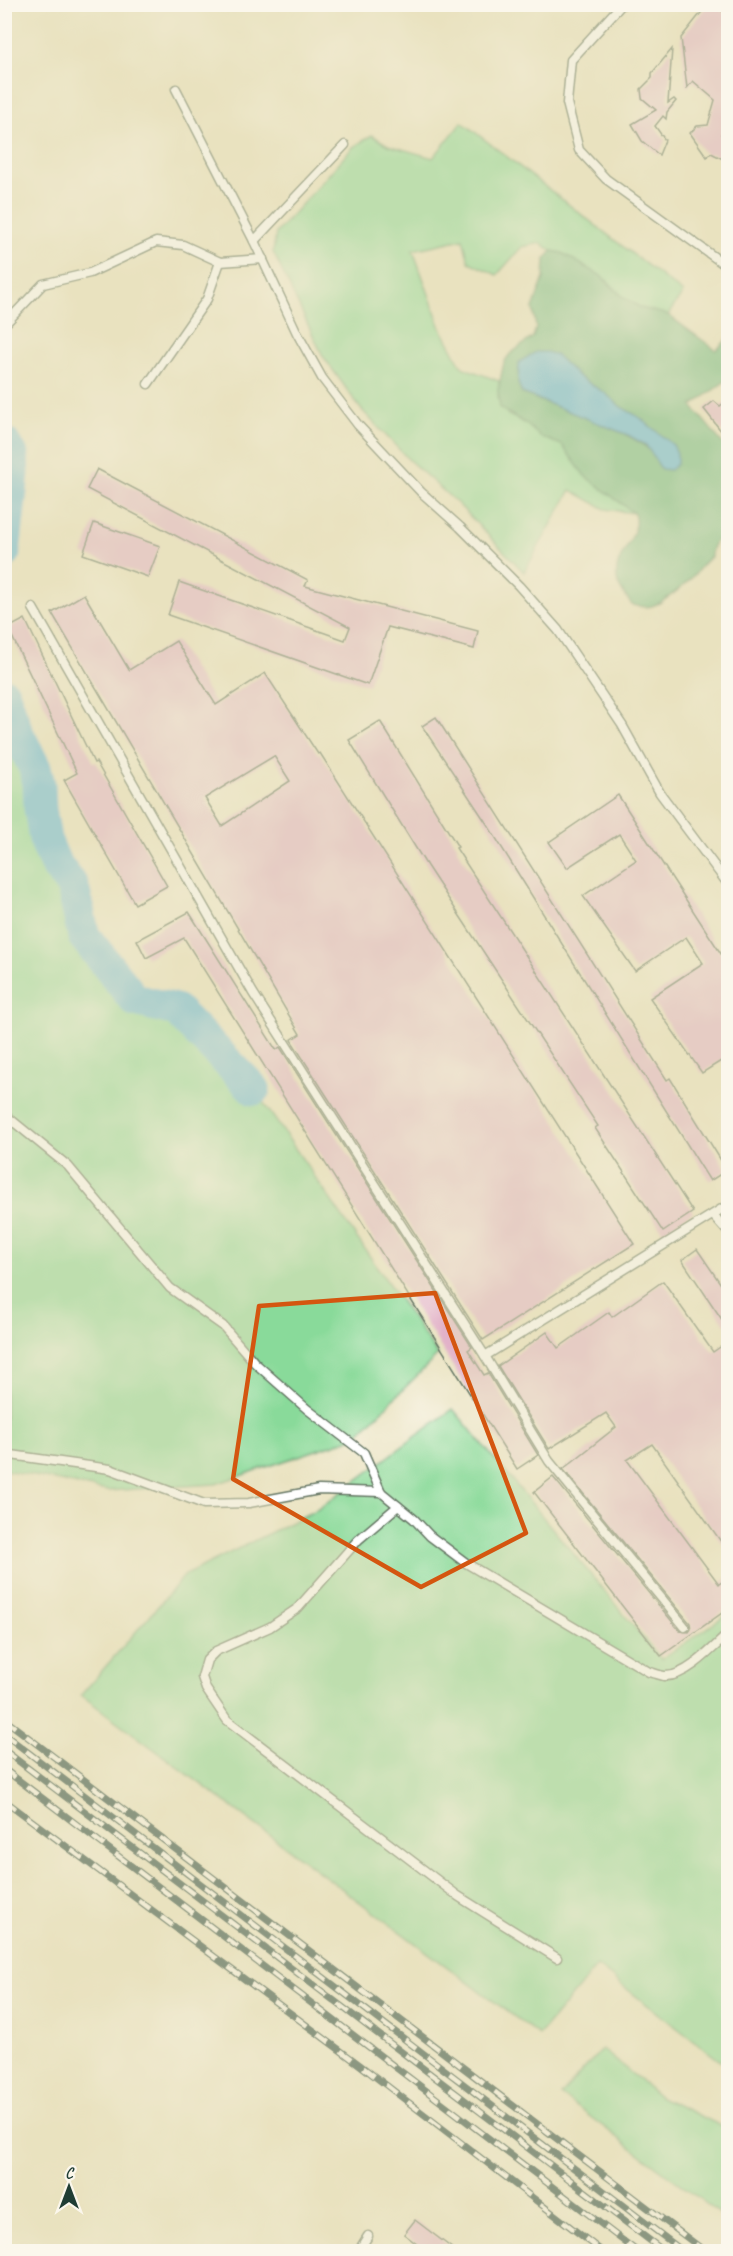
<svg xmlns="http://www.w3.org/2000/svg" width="733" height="2256" font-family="Caveat,sans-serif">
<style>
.green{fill:#89da9a;stroke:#548c67;stroke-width:1.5}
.forest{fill:#6eba82;stroke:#467c5b;stroke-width:1.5;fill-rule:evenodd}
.water{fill:#5db5da;stroke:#3e7987;stroke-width:1.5}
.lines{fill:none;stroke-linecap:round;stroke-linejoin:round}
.river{stroke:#5db5da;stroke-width:33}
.building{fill:#e2b2c9;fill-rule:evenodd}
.lane-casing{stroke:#667765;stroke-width:11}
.lane{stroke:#fff;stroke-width:8}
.rail-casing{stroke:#1f3d34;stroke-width:7}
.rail{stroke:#fbf7ec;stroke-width:4.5;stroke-dasharray:14;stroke-linecap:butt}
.marked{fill:none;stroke:#d45610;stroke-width:4.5;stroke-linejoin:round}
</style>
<rect width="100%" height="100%" fill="#fbf7ec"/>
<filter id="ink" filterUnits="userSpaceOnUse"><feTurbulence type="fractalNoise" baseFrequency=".0167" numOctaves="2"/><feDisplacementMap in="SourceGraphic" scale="12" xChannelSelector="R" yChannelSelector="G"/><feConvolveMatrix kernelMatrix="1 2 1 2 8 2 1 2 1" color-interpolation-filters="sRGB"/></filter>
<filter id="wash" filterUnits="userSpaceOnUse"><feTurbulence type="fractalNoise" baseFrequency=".008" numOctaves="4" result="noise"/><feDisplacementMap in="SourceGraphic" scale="24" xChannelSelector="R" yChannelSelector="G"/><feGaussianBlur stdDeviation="1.35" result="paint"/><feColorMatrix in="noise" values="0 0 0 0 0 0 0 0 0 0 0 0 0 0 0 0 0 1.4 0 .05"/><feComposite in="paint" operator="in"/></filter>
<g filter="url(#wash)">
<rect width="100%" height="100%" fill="#e9e2bf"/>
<!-- green -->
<g class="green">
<polygon points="462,122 683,293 668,315 641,308 623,297 608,281 562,253 552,251 541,243 522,247 497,275 469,262 463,239 413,250 441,328 462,367 499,381 498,399 508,415 525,423 541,437 562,445 585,476 634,513 605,509 571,490 524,572 458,504 410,461 360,408 323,356 273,252 276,233 353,147 372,135 388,145 433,158"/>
<polygon points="5,443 12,454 13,473 5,553"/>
<polygon points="4,694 17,732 35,768 39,784 40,808 45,839 55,863 73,887 84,937 135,1000 176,1010 254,1089 438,1355 355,1437 216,1484 107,1491 5,1470"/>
<polygon points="453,1409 661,1659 728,1614 728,2067 597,1966 539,2035 81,1695 185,1575 318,1509"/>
<polygon points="602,2049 660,2097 728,2129 728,2220 561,2095"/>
</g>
<!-- forest -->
<path class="forest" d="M 552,251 L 562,253 L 600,275 L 623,297 L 641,308 L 668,315 L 716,350 L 728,339 L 728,379 L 692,406 L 728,450 L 728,534 C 717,539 711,543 711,557 C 701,563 702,567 695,574 C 688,583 662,604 652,606 C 646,608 638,606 632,605 C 627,598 619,589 617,580 C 612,555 642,539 634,513 L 585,476 L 562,445 L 541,437 L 525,423 L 500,408 L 498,390 L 504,362 L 510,354 L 533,337 L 536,328 L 533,308 L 544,278 L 545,259 ZM 556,355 L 579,377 L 605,393 L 621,407 L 639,417 L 673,445 L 651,452 C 635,431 551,407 522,393 Z"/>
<!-- water -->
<polygon class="water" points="536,352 547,352 556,355 579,377 605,393 621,407 639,417 673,445 677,453 677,464 670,470 661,469 646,445 628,435 522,393 518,383 519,362"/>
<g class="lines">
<!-- river -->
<g class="river">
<polyline points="4,443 12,454 13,473 4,553"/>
<polyline points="4,694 17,732 35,768 39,784 40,808 45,839 55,863 73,887 84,936 135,1000 176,1010 254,1089"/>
</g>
</g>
<g id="blocks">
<!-- building -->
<g class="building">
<polygon points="708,4 714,4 729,17 729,124 721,134 729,145 729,162 711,153 707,157 690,133 697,126 708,125 715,100 693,81 687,88 681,38"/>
<polygon points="672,49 668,103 674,99 676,101 667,112 666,119 663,116 655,126 665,140 659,155 642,141 632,124 656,110 642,98 641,89 652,78 652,73"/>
<polygon points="729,399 729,441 704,409 714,401 720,406"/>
<polygon points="97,469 308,580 305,586 478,631 474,649 388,627 368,685 168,615 179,582 345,640 350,627 87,489"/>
<polygon points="94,523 160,546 148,577 83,554"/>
<path d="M 84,594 L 129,670 L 176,641 L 216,705 L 265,673 L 318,754 L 320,753 L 634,1244 L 483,1340 L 291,1040 L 300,1034 L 52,613 ZM 274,756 L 290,781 L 222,826 L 205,798 Z"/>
<polygon points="25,619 94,763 96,762 167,886 135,904 64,780 77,773 8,628"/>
<polygon points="436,717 667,1080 670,1078 727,1170 710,1181 489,827 422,726"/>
<polygon points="380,721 458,847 456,848 693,1212 663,1232 595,1128 598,1126 427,866 349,740"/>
<polygon points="618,795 729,966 729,1056 702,1073 650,998 703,963 686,937 635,971 583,896 636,860 619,834 567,868 549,842"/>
<polygon points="189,912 276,1050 280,1047 472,1347 468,1350 484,1375 488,1373 538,1455 517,1469 184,938 146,958 137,940"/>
<polygon points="697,1249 729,1296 729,1330 682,1260"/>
<polygon points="663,1281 713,1352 729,1341 729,1553 652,1444 627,1460 719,1584 729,1577 729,1608 661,1656 534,1492 553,1477 680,1631 689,1632 691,1629 690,1623 563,1469 616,1427 606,1413 549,1449 498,1366 547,1332 558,1348 609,1312 612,1317"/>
<polygon points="415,2220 457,2252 427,2252 404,2234"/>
</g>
</g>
</g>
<g filter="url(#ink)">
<use href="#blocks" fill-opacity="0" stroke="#667765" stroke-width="1.5"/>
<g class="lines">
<defs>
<g id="lane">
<polyline points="622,4 571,60 567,103 579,150 606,179 728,267"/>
<polyline points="176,89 254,241 297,333 322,378 358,425 421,492 460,527 519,586 558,630 622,725 660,793 728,884"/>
<polyline points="254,241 345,145"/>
<polyline points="4,325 43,284 90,273 156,242 183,245 220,262 263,259"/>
<polyline points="148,384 207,299 220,262"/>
<polyline points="33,608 253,993 485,1356 549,1461 685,1627"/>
<path d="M 4,1114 L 68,1166 L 170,1288 L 223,1326 L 255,1363 L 307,1409 L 364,1453 L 381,1492 L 414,1519 L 430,1536 L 466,1563 L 649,1672 C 654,1673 659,1675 664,1676 C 685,1678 714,1647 728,1634"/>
<polyline points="713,1215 728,1232"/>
<polyline points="485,1356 728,1205"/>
<polyline points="4,1454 110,1469 204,1504 249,1503 319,1490 381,1492"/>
<polyline points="398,1506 358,1540 298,1608 270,1627 216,1651 207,1660 202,1677 206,1689 227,1720 458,1896 557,1958"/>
<polyline points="358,2252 368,2236"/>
</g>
</defs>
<!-- lane casing -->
<use href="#lane" class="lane-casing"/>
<!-- lane -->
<use href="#lane" class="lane"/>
<defs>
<g id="rail">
<polyline points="4,1719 706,2252"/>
<polyline points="4,1734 684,2252"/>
<polyline points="4,1750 665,2252"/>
<polyline points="4,1769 638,2252"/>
<polyline points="4,1800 360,2065 603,2252"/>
</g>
</defs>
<!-- rail casing -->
<use href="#rail" class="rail-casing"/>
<!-- rail -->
<use href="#rail" class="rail"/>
</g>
</g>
<!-- marked area -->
<path d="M0 0H733V2256H0ZM 435,1293 L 526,1533 L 421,1587 L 233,1479 L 259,1306 Z" fill="#e9e2bf" fill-opacity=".55" fill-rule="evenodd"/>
<path class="marked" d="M 435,1293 L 526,1533 L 421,1587 L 233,1479 L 259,1306 Z"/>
<!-- margin -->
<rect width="733" height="2256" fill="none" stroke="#fbf7ec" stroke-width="24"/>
<!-- north arrow -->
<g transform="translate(69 2187)" stroke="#fbf7ec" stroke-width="4.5" paint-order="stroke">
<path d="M0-4.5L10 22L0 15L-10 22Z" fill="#1f3d34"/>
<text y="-9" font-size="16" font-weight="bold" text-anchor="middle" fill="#1f3d34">С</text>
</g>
</svg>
